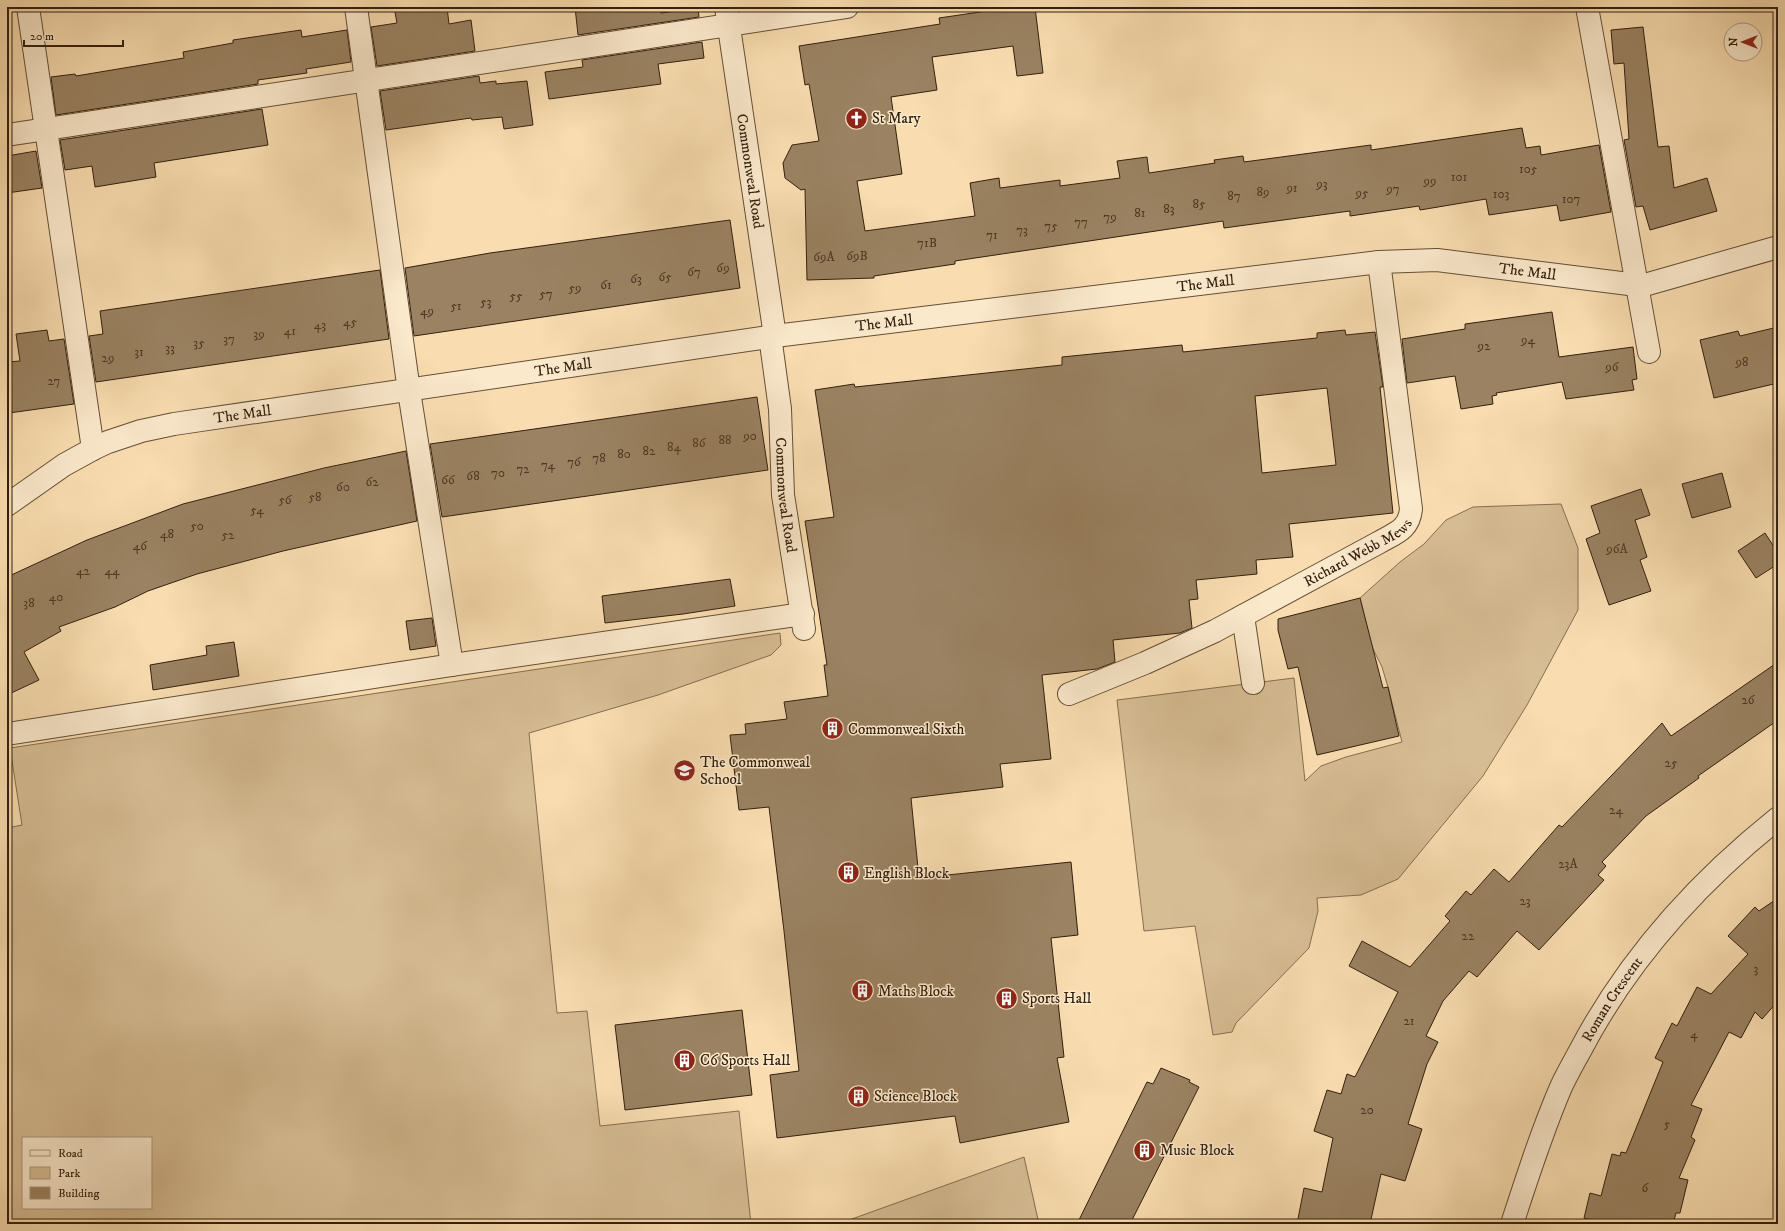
<svg xmlns="http://www.w3.org/2000/svg" width="1785" height="1231" font-family="'IM FELL DW Pica',serif">
<style>
.green{fill:#d7bd94;stroke:#856e51;fill-rule:evenodd}
.building{fill:#9a8262;stroke:#33200e;fill-rule:evenodd}
.lines{fill:none;stroke-linecap:round;stroke-linejoin:round}
.minor-casing{stroke:#644f36;stroke-width:24}
.minor{stroke:#fbe9cc;stroke-width:22}
.labels{text-anchor:middle;stroke-width:3;stroke-linejoin:round;paint-order:stroke}
.number-label{font-size:13px;fill:#4d3823}
.poi-label{font-size:15px;fill:#33200e;stroke:#fbe9cc;text-anchor:start}
.street-label{font-size:15px;fill:#33200e;stroke:#fbe9cc}
</style>
<rect width="100%" height="100%" fill="#f9ddb0"/>
<filter id="stains"><feTurbulence type="fractalNoise" baseFrequency=".005" numOctaves="4"/><feColorMatrix values="0 0 0 0 .2 0 0 0 0 .09 0 0 0 0 .02 0 0 0 .5 -.17"/></filter>
<radialGradient id="worn" r=".72"><stop offset=".6" stop-color="#630" stop-opacity="0"/><stop offset="1" stop-color="#630" stop-opacity=".3"/></radialGradient>
<!-- green -->
<g class="green">
<polygon points="1561,504 1578,548 1578,610 1527,705 1483,776 1398,879 1361,895 1317,898 1318,911 1309,948 1236,1023 1232,1032 1213,1035 1195,926 1144,931 1117,700 1294,678 1305,781 1321,766 1346,757 1402,742 1388,687 1382,667 1372,647 1360,598 1400,562 1424,544 1446,520 1473,507"/>
<path d="M 780,633 L 781,645 L 771,655 L 658,695 L 529,733 L 557,1013 L 587,1011 L 600,1126 L 739,1111 L 751,1224 L 7,1224 L 7,828 L 22,825 L 10,748 ZM 23,1138 L 151,1138 L 151,1208 L 23,1208 Z"/>
<polygon points="1024,1157 1039,1224 838,1224"/>
</g>
<!-- building -->
<g class="building">
<polygon points="394,7 447,7 449,24 471,20 475,51 377,66 371,27 397,23"/>
<polygon points="575,7 660,7 661,13 698,8 699,17 578,35"/>
<polygon points="1014,7 1035,7 1043,73 1017,76 1013,46 932,57 937,90 891,97 902,174 857,181 865,231 975,216 970,183 999,178 1000,188 1060,180 1060,186 1120,178 1117,161 1147,157 1149,173 1215,163 1214,160 1243,156 1244,162 1371,145 1371,150 1522,128 1526,148 1540,146 1541,155 1599,145 1611,212 1560,221 1557,205 1489,215 1486,199 1420,210 1419,206 1350,216 1350,211 1224,228 1223,221 955,261 955,264 874,276 874,278 807,280 805,189 801,190 785,178 783,163 792,145 819,141 809,84 805,85 799,46 940,24 939,18"/>
<polygon points="1643,27 1658,147 1669,146 1674,188 1707,178 1717,211 1650,230 1643,206 1636,207 1624,140 1629,139 1624,63 1614,64 1611,30"/>
<polygon points="301,30 302,37 347,30 351,62 306,69 307,73 258,80 258,84 56,115 51,77 75,74 76,76 184,58 183,52 233,43 233,40"/>
<polygon points="702,42 704,58 658,64 661,84 549,99 545,72 583,67 582,60"/>
<polygon points="479,76 480,83 496,81 496,84 527,81 533,125 504,129 502,117 472,120 471,118 386,130 380,91"/>
<polygon points="262,109 268,145 154,163 156,177 95,187 92,166 65,170 60,140"/>
<polygon points="36,151 42,188 7,193 7,156"/>
<polygon points="730,220 740,288 414,336 405,268 490,253"/>
<polygon points="380,270 389,339 96,382 89,336 103,334 100,311"/>
<polygon points="1552,312 1559,357 1633,347 1637,379 1632,380 1634,390 1566,399 1562,382 1496,393 1497,395 1492,396 1493,404 1461,409 1455,376 1407,383 1402,339 1465,329 1465,324"/>
<polygon points="1778,327 1778,383 1714,398 1700,340 1738,331 1740,336"/>
<polygon points="47,330 49,341 64,339 74,404 9,413 7,362 20,361 16,334"/>
<path d="M 1345,330 L 1346,335 L 1375,332 L 1383,387 L 1380,387 L 1393,513 L 1289,524 L 1293,557 L 1256,560 L 1257,574 L 1196,580 L 1198,599 L 1189,600 L 1192,628 L 1180,633 L 1113,640 L 1115,662 L 1097,669 L 1042,675 L 1051,759 L 1000,764 L 1003,787 L 911,798 L 919,878 L 1071,862 L 1078,935 L 1051,938 L 1064,1057 L 1057,1058 L 1069,1122 L 960,1143 L 955,1116 L 777,1138 L 770,1075 L 799,1071 L 784,931 L 769,807 L 739,810 L 730,735 L 746,734 L 745,724 L 787,719 L 784,702 L 828,696 L 824,665 L 827,665 L 805,521 L 834,517 L 815,390 L 854,384 L 855,387 L 1062,365 L 1062,357 L 1182,345 L 1183,352 L 1317,338 L 1317,333 ZM 1327,388 L 1336,465 L 1262,473 L 1255,396 Z"/>
<polygon points="757,397 768,470 442,517 430,444"/>
<polygon points="406,451 417,521 283,551 197,574 148,591 115,607 59,627 61,631 24,652 39,680 7,695 7,577 87,540 183,504 324,468"/>
<polygon points="1722,473 1731,507 1692,518 1682,484"/>
<polygon points="1641,489 1650,515 1635,520 1647,557 1640,560 1651,591 1609,605 1586,539 1600,533 1591,506"/>
<polygon points="1765,533 1778,553 1778,564 1756,578 1738,551"/>
<polygon points="730,579 735,606 683,614 605,623 602,596"/>
<polygon points="1360,598 1383,688 1388,687 1399,736 1317,755 1298,667 1288,669 1278,630 1278,619"/>
<polygon points="432,618 436,646 410,650 406,621"/>
<polygon points="234,642 239,676 153,690 150,665 207,655 206,646"/>
<polygon points="1778,662 1778,720 1698,776 1699,778 1646,816 1602,862 1606,866 1598,875 1604,880 1539,950 1517,931 1477,977 1469,971 1443,1001 1426,1036 1438,1042 1427,1064 1408,1124 1422,1129 1405,1181 1381,1174 1370,1224 1297,1224 1304,1188 1322,1192 1333,1138 1314,1131 1327,1090 1341,1094 1347,1074 1355,1077 1398,992 1349,966 1362,941 1410,967 1450,921 1445,916 1466,891 1471,895 1494,869 1509,882 1559,825 1562,827 1662,723 1671,736"/>
<polygon points="1778,898 1778,1001 1762,1019 1755,1012 1741,1038 1729,1032 1691,1105 1702,1109 1691,1137 1695,1140 1679,1178 1688,1180 1680,1213 1676,1213 1673,1224 1606,1224 1584,1218 1590,1193 1601,1196 1612,1154 1620,1156 1621,1152 1626,1153 1663,1062 1655,1058 1672,1023 1677,1026 1697,987 1711,994 1748,954 1728,936 1755,907 1759,911"/>
<polygon points="742,1010 752,1095 625,1110 615,1025"/>
<polygon points="1161,1068 1190,1080 1189,1082 1199,1087 1130,1224 1077,1224 1147,1082 1153,1084"/>
</g>
<g class="lines">
<defs>
<g id="minor">
<polyline points="28,7 93,449"/>
<polyline points="356,7 409,391 452,665"/>
<path id="s1" d="M 726,7 L 775,336"/>
<polyline points="1587,7 1649,352"/>
<polyline points="7,135 847,7"/>
<path id="s2" d="M 770,336 L 780,409 L 783,495 L 804,629"/>
<path id="s3" d="M 7,505 L 64,465 L 93,449 L 108,442 L 141,431 L 174,424 L 775,336 L 1379,262 L 1437,260 L 1637,285 L 1648,284 L 1778,247"/>
<polyline points="1243,616 1253,683"/>
<path id="s4" d="M 1069,694 L 1145,663 L 1215,631 L 1378,543 C 1395,533 1409,530 1411,509 L 1379,262"/>
<polyline points="7,734 452,665 803,614"/>
<path id="s5" d="M 1512,1224 C 1527,1178 1542,1131 1561,1087 C 1567,1074 1574,1062 1581,1049 C 1629,958 1698,882 1778,818"/>
</g>
</defs>
<!-- minor casing -->
<use href="#minor" class="minor-casing"/>
<!-- minor -->
<use href="#minor" class="minor"/>
</g>
<!-- icons -->
<defs>
<symbol id="church-disc" viewBox="-11 -11 22 22"><circle r="9.5" fill="#8f2418" stroke="#fbe9cc"/><path d="M-1.2-6h2.4v3.5h3.3v2.4h-3.3V6h-2.4V-.1h-3.3v-2.4h3.3Z" fill="#fff"/></symbol>
<symbol id="building-disc" viewBox="-11 -11 22 22"><circle r="9.5" fill="#8f2418" stroke="#fbe9cc"/><path d="M-4-6H4V6H1V3H-1V6H-4ZM-2.5-4.3h1.7v1.8h-1.7ZM.8-4.3h1.7v1.8H.8ZM-2.5-1h1.7V.8h-1.7ZM.8-1h1.7V.8H.8Z" fill="#fff"/></symbol>
<symbol id="school-disc" viewBox="-11 -11 22 22"><circle r="9.5" fill="#8f2418" stroke="#fbe9cc"/><path d="M0-5L7-2L0 1L-7-2ZM-4 1L0 2.5L4 1V4Q0 6-4 4Z" fill="#fff"/></symbol>
</defs>
<g fill-rule="evenodd">
<use href="#church-disc" x="844" y="106" width="25" height="25"/>
<use href="#building-disc" x="820" y="716" width="25" height="25"/>
<use href="#school-disc" x="672" y="758" width="25" height="25"/>
<use href="#building-disc" x="836" y="860" width="25" height="25"/>
<use href="#building-disc" x="850" y="978" width="25" height="25"/>
<use href="#building-disc" x="994" y="986" width="25" height="25"/>
<use href="#building-disc" x="672" y="1048" width="25" height="25"/>
<use href="#building-disc" x="846" y="1084" width="25" height="25"/>
<use href="#building-disc" x="1132" y="1138" width="25" height="25"/>
</g>
<g class="labels">
<!-- number labels -->
<g class="number-label">
<text x="1528" y="173">105</text>
<text x="1459" y="181">101</text>
<text x="1430" y="185">99</text>
<text x="1322" y="188">93</text>
<text x="1292" y="192">91</text>
<text x="1393" y="193">97</text>
<text x="1263" y="196">89</text>
<text x="1362" y="197">95</text>
<text x="1501" y="198">103</text>
<text x="1234" y="200">87</text>
<text x="1571" y="203">107</text>
<text x="1199" y="208">85</text>
<text x="1169" y="213">83</text>
<text x="1140" y="217">81</text>
<text x="1110" y="221">79</text>
<text x="1081" y="226">77</text>
<text x="1051" y="230">75</text>
<text x="1022" y="234">73</text>
<text x="992" y="239">71</text>
<text x="927" y="247">71B</text>
<text x="857" y="260">69B</text>
<text x="824" y="261">69A</text>
<text x="723" y="272">69</text>
<text x="694" y="276">67</text>
<text x="665" y="281">65</text>
<text x="636" y="283">63</text>
<text x="606" y="289">61</text>
<text x="575" y="292">59</text>
<text x="546" y="298">57</text>
<text x="516" y="300">55</text>
<text x="486" y="306">53</text>
<text x="456" y="310">51</text>
<text x="427" y="315">49</text>
<text x="350" y="326">45</text>
<text x="320" y="329">43</text>
<text x="290" y="335">41</text>
<text x="259" y="338">39</text>
<text x="229" y="343">37</text>
<text x="1528" y="344">94</text>
<text x="199" y="347">35</text>
<text x="1484" y="350">92</text>
<text x="170" y="352">33</text>
<text x="139" y="356">31</text>
<text x="108" y="362">29</text>
<text x="1742" y="366">98</text>
<text x="1612" y="371">96</text>
<text x="54" y="385">27</text>
<text x="750" y="440">90</text>
<text x="725" y="444">88</text>
<text x="699" y="447">86</text>
<text x="674" y="451">84</text>
<text x="649" y="455">82</text>
<text x="624" y="458">80</text>
<text x="599" y="462">78</text>
<text x="574" y="466">76</text>
<text x="548" y="469">74</text>
<text x="523" y="473">72</text>
<text x="498" y="477">70</text>
<text x="473" y="480">68</text>
<text x="448" y="484">66</text>
<text x="372" y="486">62</text>
<text x="343" y="491">60</text>
<text x="315" y="501">58</text>
<text x="285" y="504">56</text>
<text x="257" y="514">54</text>
<text x="197" y="530">50</text>
<text x="167" y="538">48</text>
<text x="228" y="539">52</text>
<text x="140" y="550">46</text>
<text x="1617" y="553">96A</text>
<text x="83" y="575">42</text>
<text x="112" y="575">44</text>
<text x="56" y="601">40</text>
<text x="29" y="607">38</text>
<text x="1748" y="704">26</text>
<text x="1671" y="767">25</text>
<text x="1616" y="814">24</text>
<text x="1568" y="868">23A</text>
<text x="1525" y="905">23</text>
<text x="1468" y="940">22</text>
<text x="1756" y="973">3</text>
<text x="1409" y="1025">21</text>
<text x="1694" y="1038">4</text>
<text x="1367" y="1114">20</text>
<text x="1667" y="1128">5</text>
<text x="1645" y="1192">6</text>
</g>
<!-- poi labels -->
<g class="poi-label">
<text x="872" y="123">St Mary</text>
<text x="848" y="734">Commonweal Sixth</text>
<text x="700" y="767">The Commonweal<tspan x="700" dy="17">School</tspan></text>
<text x="864" y="878">English Block</text>
<text x="878" y="996">Maths Block</text>
<text x="1022" y="1003">Sports Hall</text>
<text x="700" y="1065">C6 Sports Hall</text>
<text x="874" y="1101">Science Block</text>
<text x="1160" y="1155">Music Block</text>
</g>
<!-- street labels -->
<g class="street-label">
<text dy="5" stroke="none"><textPath href="#s1" startOffset="166">Commonweal Road</textPath></text>
<text dy="5" stroke="none"><textPath href="#s3" startOffset="1553">The Mall</textPath></text>
<text dy="5" stroke="none"><textPath href="#s3" startOffset="1229">The Mall</textPath></text>
<text dy="5" stroke="none"><textPath href="#s3" startOffset="905">The Mall</textPath></text>
<text dy="5" stroke="none"><textPath href="#s3" startOffset="581">The Mall</textPath></text>
<text dy="5" stroke="none"><textPath href="#s3" startOffset="257">The Mall</textPath></text>
<text dy="5" stroke="none"><textPath href="#s2" startOffset="160">Commonweal Road</textPath></text>
<text dy="5" stroke="none"><textPath href="#s4" startOffset="322">Richard Webb Mews</textPath></text>
<text dy="5" stroke="none"><textPath href="#s5" startOffset="247">Roman Crescent</textPath></text>
</g>
</g>
<!-- margin -->
<rect width="1785" height="1231" fill="none" stroke="#f9ddb0" stroke-width="24"/>
<rect x="8" y="8" width="1769" height="1215" fill="none" stroke="#33200e" stroke-width="2"/>
<rect x="12" y="12" width="1761" height="1207" fill="none" stroke="#33200e"/>
<!-- legend -->
<rect x="22" y="1137" width="130" height="72" fill="#fbe9cc" stroke="#ab9980"/>
<rect x="30" y="1150" width="20" height="6" fill="#fbe9cc" stroke="#ab9980"/>
<text x="58" y="1157" font-size="12" fill="#33200e">Road</text>
<rect x="30" y="1167" width="20" height="12" fill="#d7bd94" stroke="#ab9980"/>
<text x="58" y="1177" font-size="12" fill="#33200e">Park</text>
<rect x="30" y="1187" width="20" height="12" fill="#9a8262" stroke="#ab9980"/>
<text x="58" y="1197" font-size="12" fill="#33200e">Building</text>
<!-- north arrow -->
<g transform="translate(1743 42) rotate(270)"><circle r="19" fill="#fbe9cc" stroke="#ab9980"/>
<path d="M0-3L7 15L0 10L-7 15Z" fill="#8f2418"/>
<text y="-6" font-size="11" font-weight="bold" text-anchor="middle" fill="#33200e">N</text>
</g>
<!-- scale -->
<path d="M24 40v6h99v-6" fill="none" stroke="#33200e" stroke-width="2"/>
<text x="30" y="40" font-size="12" fill="#33200e" stroke="#fbe9cc" stroke-width="3" paint-order="stroke">20 m</text>
<rect width="100%" height="100%" filter="url(#stains)"/>
<rect width="100%" height="100%" fill="url(#worn)"/>
</svg>
